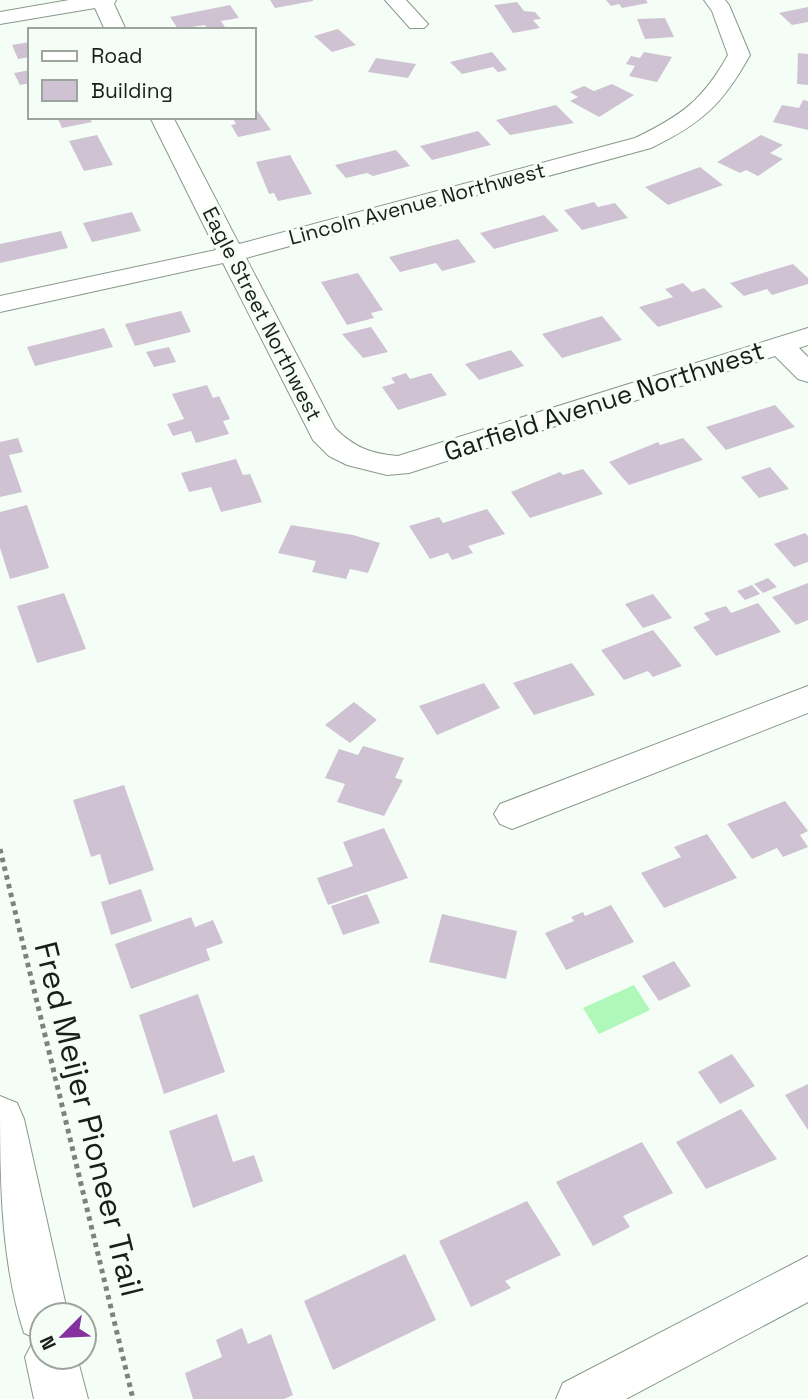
<svg xmlns="http://www.w3.org/2000/svg" width="808" height="1399" font-family="'Space Grotesk',sans-serif">
<style>
.water{fill:#aff8ba}
.building{fill:#cfc3d3}
.lines{fill:none;stroke-linecap:round;stroke-linejoin:round}
.minor-casing{stroke:#89988b;stroke-width:2}
.secondary-casing{stroke:#89988b;stroke-width:2}
.path{stroke:#7c837d;stroke-width:5;stroke-dasharray:4.5 4.5;stroke-linecap:butt}
.minor{fill:#fff;fill-rule:evenodd}
.secondary{fill:#fff;fill-rule:evenodd}
.labels{text-anchor:middle;stroke-width:7;stroke-linejoin:round;paint-order:stroke}
.far-street-label{font-size:21px;fill:#191e19;stroke:#f5fef6}
.street-label{font-size:26px;fill:#191e19;stroke:#f5fef6}
.near-street-label{font-size:32px;fill:#191e19;stroke:#f5fef6}
</style>
<rect width="100%" height="100%" fill="#f5fef6"/>
<!-- water -->
<polygon class="water" points="634,985 650,1010 599,1034 583,1008"/>
<!-- building -->
<g class="building">
<polygon points="270,0 313,0 313,1 275,8"/>
<polygon points="606,0 646,0 648,3 622,8 619,4 611,6"/>
<polygon points="517,2 524,11 535,12 541,19 533,20 540,28 513,33 494,5"/>
<polygon points="230,5 239,18 221,21 225,27 208,30 205,25 178,29 170,17"/>
<polygon points="808,7 808,22 792,25 779,13"/>
<polygon points="665,18 674,37 645,39 637,19"/>
<polygon points="338,29 356,45 332,52 314,36"/>
<polygon points="30,42 30,57 18,59 12,45"/>
<polygon points="492,52 507,70 498,72 493,67 462,74 450,62"/>
<polygon points="644,52 672,57 657,82 629,76 635,66 626,64 631,56 640,58"/>
<polygon points="798,53 808,54 808,85 797,84"/>
<polygon points="376,58 416,64 408,78 368,72"/>
<polygon points="30,70 30,83 20,85 14,73"/>
<polygon points="612,84 634,95 599,117 570,101 578,97 570,92 584,86 594,91"/>
<polygon points="803,100 808,101 808,130 773,122 782,105 799,108"/>
<polygon points="556,105 574,123 510,135 496,120"/>
<polygon points="254,106 271,130 238,137 231,125 236,124 232,117 254,117"/>
<polygon points="57,117 89,117 92,122 62,128"/>
<polygon points="478,131 491,145 432,160 420,146"/>
<polygon points="97,135 113,165 84,171 69,141"/>
<polygon points="761,135 783,145 770,153 783,159 758,176 746,170 740,173 717,162"/>
<polygon points="396,150 410,166 373,176 367,173 346,178 335,165"/>
<polygon points="290,155 312,194 278,201 274,193 269,194 256,162"/>
<polygon points="700,167 723,185 668,205 645,187"/>
<polygon points="594,202 598,207 615,203 628,218 582,230 564,210"/>
<polygon points="132,212 141,231 92,242 83,223"/>
<polygon points="544,215 559,231 494,249 480,233"/>
<polygon points="61,231 68,248 0,263 0,244"/>
<polygon points="458,239 476,262 442,271 436,263 400,272 389,257"/>
<polygon points="793,264 808,278 808,284 772,295 767,289 744,296 730,283"/>
<polygon points="358,273 383,310 371,313 374,318 347,325 321,282"/>
<polygon points="683,283 692,292 704,288 723,307 658,327 639,307 673,297 665,289"/>
<polygon points="181,311 191,332 135,346 125,324"/>
<polygon points="602,316 622,340 562,358 542,334"/>
<polygon points="371,327 388,352 363,358 342,334"/>
<polygon points="104,328 113,347 35,366 27,347"/>
<polygon points="169,347 176,362 154,367 146,352"/>
<polygon points="511,350 524,366 479,380 465,364"/>
<polygon points="406,373 410,379 431,373 447,395 398,410 382,387 395,383 391,378"/>
<polygon points="207,385 213,398 219,396 230,419 223,421 229,434 196,443 191,431 173,436 167,424 184,419 172,394"/>
<polygon points="775,405 795,427 726,450 706,427"/>
<polygon points="18,438 23,452 9,455 22,492 0,497 0,442"/>
<polygon points="683,438 703,460 629,485 609,462 658,442 660,445"/>
<polygon points="236,459 243,475 250,474 262,502 221,512 211,487 189,492 181,473"/>
<polygon points="770,467 789,489 759,498 741,477"/>
<polygon points="583,469 603,494 530,518 511,492 560,472 563,475"/>
<polygon points="27,505 49,568 10,579 0,548 0,512"/>
<polygon points="487,509 505,534 468,546 473,553 452,560 448,553 430,559 409,526 439,517 443,523"/>
<polygon points="291,525 353,535 380,543 368,573 350,569 346,579 312,572 316,561 278,553"/>
<polygon points="805,533 808,536 808,562 794,567 774,544"/>
<polygon points="768,578 777,587 763,593 754,584"/>
<polygon points="808,583 808,620 796,625 772,597"/>
<polygon points="752,585 760,594 745,600 737,591"/>
<polygon points="64,593 86,649 37,663 17,606"/>
<polygon points="653,594 672,618 643,628 625,604"/>
<polygon points="758,603 781,632 716,656 693,627 710,620 704,613 726,606 731,613"/>
<polygon points="653,630 682,666 653,677 648,671 624,680 601,650"/>
<polygon points="572,663 595,695 534,715 513,683"/>
<polygon points="484,683 500,708 437,735 419,706"/>
<polygon points="354,702 377,720 350,743 325,725"/>
<polygon points="363,746 404,758 395,778 403,780 384,816 337,802 345,784 325,778 339,749 358,755"/>
<polygon points="124,785 154,870 109,885 100,854 91,857 73,800"/>
<polygon points="785,801 808,831 800,835 808,847 783,857 777,848 752,859 727,824"/>
<polygon points="384,828 408,878 328,905 317,878 353,866 343,842"/>
<polygon points="707,834 737,878 664,908 641,873 681,857 674,847"/>
<polygon points="141,889 152,921 111,935 101,902"/>
<polygon points="367,894 380,923 343,935 331,906"/>
<polygon points="611,905 634,942 566,970 545,933 574,921 571,917 583,912 585,916"/>
<polygon points="442,914 517,931 506,979 429,962"/>
<polygon points="191,917 195,927 213,920 223,943 206,949 210,960 131,989 115,944"/>
<polygon points="674,961 691,986 659,1001 642,976"/>
<polygon points="198,994 225,1072 164,1094 139,1015"/>
<polygon points="732,1054 755,1086 720,1104 698,1072"/>
<polygon points="808,1084 808,1130 785,1095"/>
<polygon points="741,1109 777,1159 706,1189 676,1142"/>
<polygon points="217,1114 233,1162 254,1155 263,1181 193,1208 169,1131"/>
<polygon points="642,1142 673,1193 623,1216 630,1227 593,1246 556,1182"/>
<polygon points="527,1201 561,1255 505,1281 511,1288 471,1307 439,1241"/>
<polygon points="405,1254 436,1320 333,1370 304,1301"/>
<polygon points="242,1328 248,1344 271,1334 293,1395 284,1399 193,1399 185,1373 222,1357 216,1340"/>
</g>
<g class="lines">
<defs>
<g id="minor">
<polygon points="69,0 116,0 114,4 126,30 105,30 95,8 0,24 0,12"/>
<polygon points="385,0 406,0 428,24 424,28 410,28"/>
<path d="M 704,0 L 725,0 L 729,5 L 750,55 C 723,104 701,124 651,148 L 246,258 L 335,428 C 353,447 372,454 398,456 L 808,328 L 808,345 L 799,348 L 808,357 L 808,382 L 798,379 L 775,356 L 409,473 L 387,475 L 347,465 L 329,456 L 313,440 L 223,263 L 0,312 L 0,296 L 216,250 L 150,117 L 173,117 L 239,244 L 635,138 C 681,116 703,100 728,55 L 712,11 Z"/>
<polygon points="808,686 808,713 512,829 500,824 494,814 500,804"/>
<polygon points="808,1256 808,1302 626,1399 556,1399 563,1383"/>
</g>
<path id="secondary" d="M 0,1096 L 17,1103 L 24,1119 L 68,1315 L 42,1315 L 42,1357 L 77,1357 L 88,1399 L 34,1399 L 25,1357 L 35,1338 L 24,1333 C 0,1259 0,1175 0,1096 Z"/>
</defs>
<!-- minor casing -->
<use href="#minor" class="minor-casing"/>
<!-- secondary casing -->
<use href="#secondary" class="secondary-casing"/>
<!-- path -->
<polyline class="path" points="0,849 133,1399"/>
<!-- minor -->
<use href="#minor" class="minor"/>
<!-- secondary -->
<use href="#secondary" class="secondary"/>
</g>
<g class="labels">
<!-- far-street labels -->
<g class="far-street-label">
<text transform="translate(417 204) rotate(-15)" y="7">Lincoln Avenue Northwest</text>
<text transform="translate(262 314) rotate(63)" y="7">Eagle Street Northwest</text>
</g>
<!-- street labels -->
<g class="street-label">
<text transform="translate(604 401) rotate(-18)" y="9">Garfield Avenue Northwest</text>
</g>
<!-- near-street labels -->
<g class="near-street-label">
<text transform="translate(89 1119) rotate(76)" y="11">Fred Meijer Pioneer Trail</text>
</g>
</g>
<!-- legend -->
<rect x="28" y="28" width="228" height="91" fill="#f5fef6" stroke="#9da49e" stroke-width="2"/>
<rect x="42" y="51" width="35" height="10" fill="#ffffff" stroke="#9da49e" stroke-width="2"/>
<text x="91" y="63" font-size="21" fill="#191e19">Road</text>
<rect x="42" y="80" width="35" height="21" fill="#cfc3d3" stroke="#9da49e" stroke-width="2"/>
<text x="91" y="98" font-size="21" fill="#191e19">Building</text>
<!-- north arrow -->
<g transform="translate(63 1336) rotate(246)"><circle r="33" fill="#f5fef6" stroke="#9da49e" stroke-width="2"/>
<path d="M0-5L12 26L0 18L-12 26Z" fill="#85319f"/>
<text y="-10" font-size="19" font-weight="bold" text-anchor="middle" fill="#191e19">N</text>
</g>
</svg>
